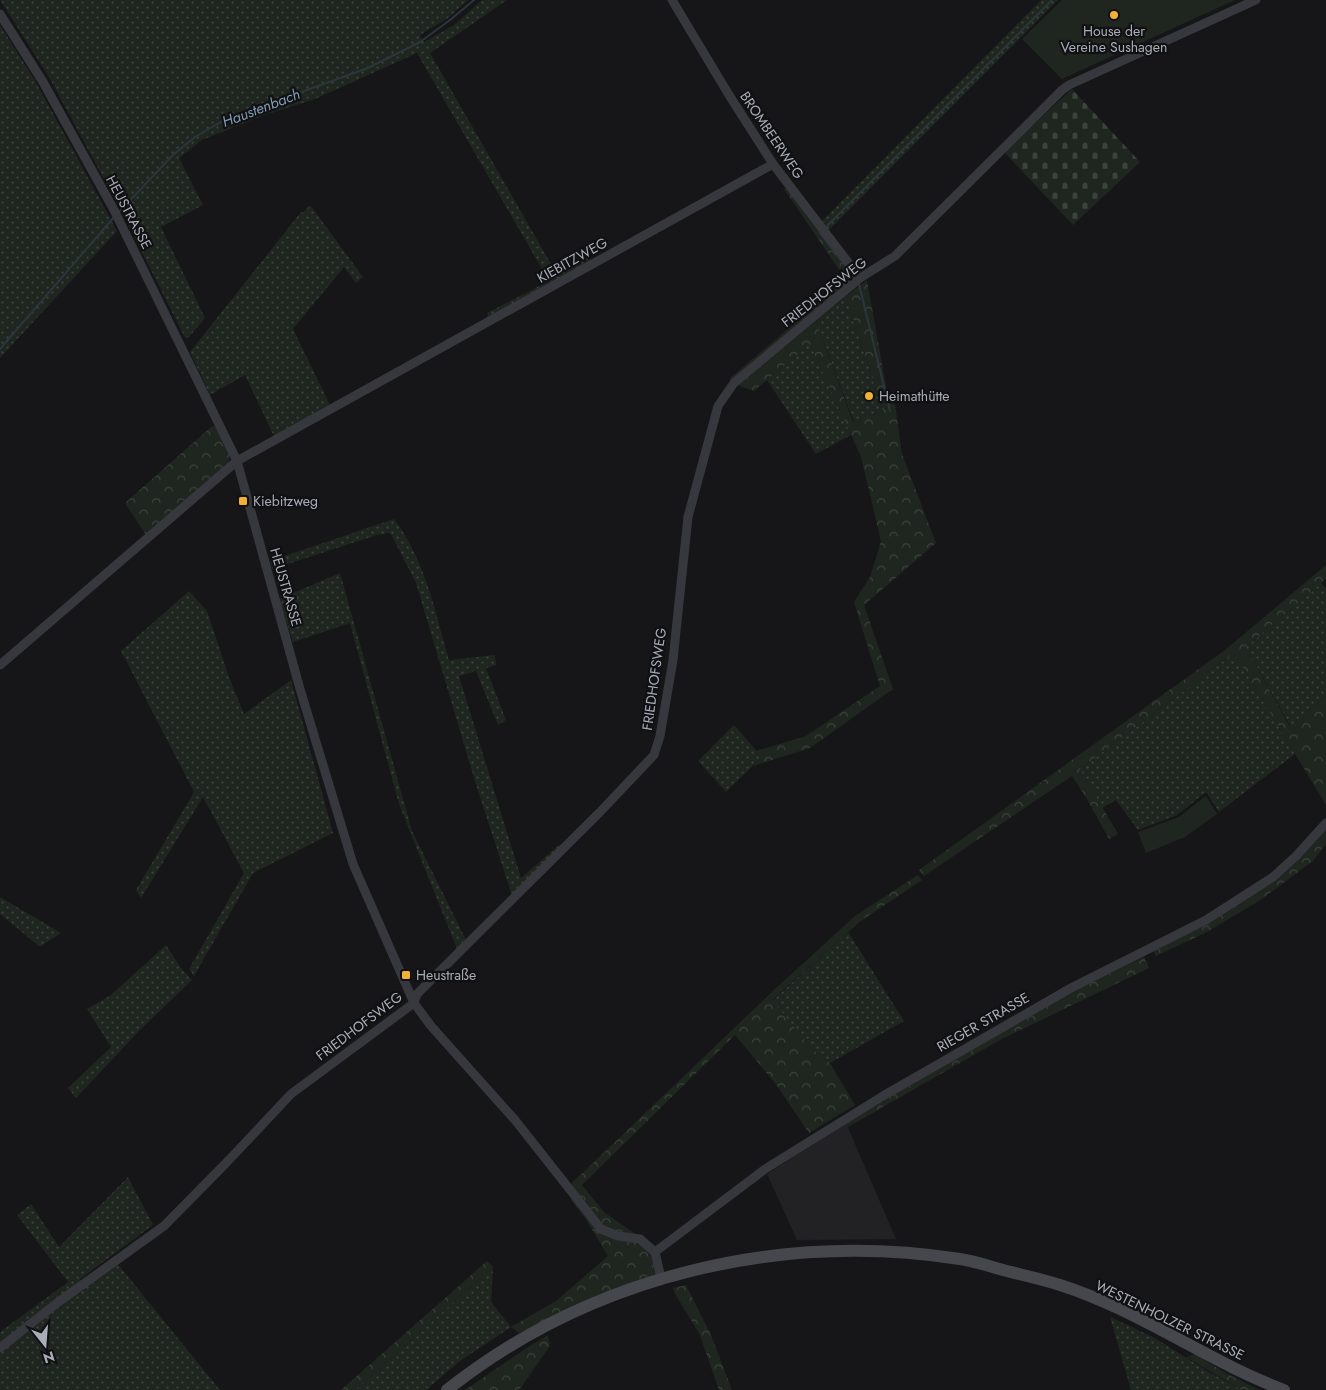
<svg xmlns="http://www.w3.org/2000/svg" width="1326" height="1390" font-family="Jost,sans-serif">
<style>
.built{fill:#222225}
.grass{fill:url(#grass-dots)}
.forest{fill:url(#forest-crowns)}
.cemetery{fill:url(#cemetery-stones)}
.pitch{fill:#1e261f}
.lines{fill:none;stroke-linecap:round;stroke-linejoin:round}
.stream{stroke:#2c353c;stroke-width:2}
.minor{stroke:#37383d;stroke-width:9}
.secondary{stroke:#45474d;stroke-width:12}
.poi-dot{fill:#f2b134;stroke:#111113;stroke-width:2}
.labels{text-anchor:middle;stroke-width:4.5;stroke-linejoin:round;paint-order:stroke}
.poi-label{font-size:14px;fill:#a8adb8;stroke:#111113;text-anchor:start}
.street-label{font-size:14px;fill:#a8adb8;stroke:#111113}
.water-label{font-size:15px;font-style:italic;fill:#7f9bb3;stroke:#111113}
</style>
<defs>
<pattern id="grass-dots" width="8" height="8" patternUnits="userSpaceOnUse" patternTransform="scale(1.25)"><rect width="8" height="8" fill="#1e261f"/><path d="M2 2h.1M6 6h.1" fill="none" stroke="#3c433d" stroke-width="1.8" stroke-linecap="round"/></pattern>
<pattern id="forest-crowns" width="20" height="18" patternUnits="userSpaceOnUse" patternTransform="scale(1.25)"><rect width="20" height="18" fill="#1e261f"/><path d="M2 6a3 3 0 1 1 6 0M12 15a3 3 0 1 1 6 0" fill="none" stroke="#3c433d"/></pattern>
<pattern id="cemetery-stones" width="16" height="16" patternUnits="userSpaceOnUse" patternTransform="scale(1.25)"><rect width="16" height="16" fill="#1e261f"/><path d="M2 7V4a2 2 0 0 1 4 0v3zM10 15v-3a2 2 0 0 1 4 0v3z" fill="#3c433d"/></pattern>
</defs>
<rect width="100%" height="100%" fill="#161618"/>
<!-- built -->
<polygon class="built" points="846,1123 896,1239 797,1240 767,1174"/>
<!-- grass -->
<g class="grass">
<polygon points="0,0 468,0 448,18 420,35 424,42 454,25 482,0 507,0 430,53 555,271 590,257 592,262 489,318 487,313 549,281 417,53 315,99 264,115 202,140 179,158 203,205 161,227 205,318 189,337 185,338 125,218 49,77"/>
<polygon points="1041,0 1058,0 828,231 822,221"/>
<polygon points="0,25 37,84 117,231 0,358"/>
<polygon points="310,205 363,277 356,283 344,267 293,329 330,405 274,436 245,375 210,395 190,352 301,212 303,213"/>
<polygon points="846,296 883,411 854,422 816,321"/>
<polygon points="810,343 851,435 816,454 767,380"/>
<path d="M 394,519 C 425,560 435,611 449,660 L 495,655 L 496,665 L 486,668 L 506,720 L 498,725 L 476,671 L 459,676 L 521,878 L 559,845 L 561,848 L 512,896 L 475,781 L 416,583 L 392,536 L 389,533 L 377,535 L 272,569 L 270,561 Z"/>
<polygon points="340,573 412,831 466,940 457,949 399,804 350,623 293,642 279,599"/>
<polygon points="1321,583 1326,588 1326,696 1291,727 1246,647"/>
<polygon points="189,591 207,611 229,677 244,714 291,680 333,833 253,873 194,976 189,969 244,873 203,797 141,898 136,890 194,792 121,651"/>
<polygon points="1234,653 1295,754 1219,812 1206,792 1177,815 1138,830 1116,800 1102,808 1080,769"/>
<polygon points="734,725 762,757 726,792 698,761"/>
<polygon points="0,897 61,933 40,947 0,914"/>
<polygon points="848,932 904,1021 830,1063 811,1048 772,1001"/>
<polygon points="166,945 181,968 192,980 139,1031 76,1098 68,1088 111,1047 87,1009 111,995"/>
<polygon points="128,1177 153,1225 80,1279 82,1282 0,1347 0,1332 68,1282 17,1215 31,1204 59,1247"/>
<polygon points="117,1263 220,1390 0,1390 0,1353 59,1305"/>
<polygon points="493,1267 491,1302 511,1327 460,1361 426,1390 355,1390"/>
<polygon points="1110,1317 1153,1337 1209,1372 1242,1390 1131,1390"/>
</g>
<!-- forest -->
<g class="forest">
<polygon points="788,186 858,278 732,382 730,378 841,284 840,271 784,189"/>
<polygon points="867,280 889,403 895,404 902,454 936,543 864,605 893,689 810,748 753,766 762,757 756,751 806,736 880,686 854,602 870,577 881,541 861,457 810,344 754,391 737,385 816,321 853,422 883,411 846,296"/>
<polygon points="216,425 230,455 228,464 146,535 125,503 211,427"/>
<polygon points="1326,565 1326,579 1246,647 1290,727 1326,696 1326,805 1234,653 1080,769 1118,834 1109,839 1087,799 1072,776 924,876 919,870 1225,650"/>
<polygon points="1326,828 1326,844 1313,861 1262,899 1207,932 1156,956 1154,951 1204,926 1275,880"/>
<polygon points="918,875 922,880 858,923 772,1000 811,1048 830,1063 855,1105 809,1133 775,1083 735,1035 582,1185 604,1212 655,1248 657,1274 585,1300 519,1333 511,1327 556,1301 608,1256 587,1221 571,1200 575,1192 571,1186 572,1183 775,989 855,916"/>
<polygon points="1144,957 1149,968 1000,1040 848,1127 846,1123 1072,992"/>
<polygon points="487,1261 493,1267 355,1390 341,1390"/>
<polygon points="686,1285 711,1335 732,1390 719,1390 699,1333 675,1294 673,1288"/>
<polygon points="548,1335 550,1346 519,1390 465,1390 525,1349"/>
<polygon points="1195,1354 1224,1372 1259,1390 1242,1390 1186,1357"/>
</g>
<!-- cemetery -->
<polygon class="cemetery" points="1072,89 1140,162 1073,225 1004,152"/>
<!-- pitch -->
<g class="pitch">
<polygon points="1062,0 1235,0 1062,79 1022,39"/>
<polygon points="1206,796 1217,814 1185,837 1146,853 1138,832 1179,817"/>
</g>
<g class="lines">
<!-- stream -->
<g class="stream">
<polyline points="118,213 173,155 195,137 226,119 368,68 420,42 450,20 474,0"/>
<polyline points="826,227 1052,0"/>
<polyline points="820,233 854,277"/>
<polyline points="859,284 890,411"/>
<polyline points="0,349 115,216"/>
</g>
<!-- minor -->
<g class="minor">
<polyline points="672,0 729,95 773,164 860,278"/>
<polyline points="0,14 43,82 114,210 237,461 300,689 353,864 414,1003 431,1026 515,1120 601,1229 618,1236 640,1239 655,1252"/>
<polyline points="0,665 237,461 773,164"/>
<polyline points="655,1252 765,1169 883,1096 1071,988 1206,920 1273,877 1296,856 1326,823"/>
<polyline points="655,1252 661,1278"/>
<polyline points="0,1348 57,1303 164,1226 228,1161 291,1094 414,1003 417,994 600,812 654,755 660,736 673,660 688,517 718,406 734,383 860,278 895,256 1062,90 1069,85 1256,0"/>
</g>
<!-- secondary -->
<path class="secondary" d="M 447,1390 C 591,1276 779,1231 960,1259 C 974,1261 989,1266 1003,1270 C 1022,1275 1041,1279 1060,1285 C 1139,1310 1207,1361 1284,1390"/>
</g>
<!-- markers -->
<g class="poi-dot">
<circle cx="1114" cy="15" r="5"/>
<circle cx="869" cy="396" r="5"/>
<rect x="238" y="496" width="10" height="10" rx="2.5"/>
<rect x="401" y="970" width="10" height="10" rx="2.5"/>
</g>
<g class="labels">
<!-- poi labels -->
<g class="poi-label">
<text x="1114" y="36" text-anchor="middle">House der<tspan x="1114" dy="16">Vereine Sushagen</tspan></text>
<text x="879" y="401">Heimathütte</text>
<text x="253" y="506">Kiebitzweg</text>
<text x="416" y="980">Heustraße</text>
</g>
<!-- street labels -->
<g class="street-label">
<text transform="translate(772 135) rotate(56)" y="5">BROMBEERWEG</text>
<text transform="translate(129 212) rotate(62)" y="5">HEUSTRASSE</text>
<text transform="translate(572 260) rotate(-29)" y="5">KIEBITZWEG</text>
<text transform="translate(824 292) rotate(-38)" y="5">FRIEDHOFSWEG</text>
<text transform="translate(286 587) rotate(74)" y="5">HEUSTRASSE</text>
<text transform="translate(654 679) rotate(-82)" y="5">FRIEDHOFSWEG</text>
<text transform="translate(983 1022) rotate(-30)" y="5">RIEGER STRASSE</text>
<text transform="translate(359 1026) rotate(-37)" y="5">FRIEDHOFSWEG</text>
<text transform="translate(1170 1320) rotate(26)" y="5">WESTENHOLZER STRASSE</text>
</g>
<!-- water labels -->
<g class="water-label">
<text transform="translate(261 108) rotate(-21)" y="5">Haustenbach</text>
</g>
</g>
<!-- north arrow -->
<g transform="translate(45 1345) rotate(163)" stroke="#111113" stroke-width="4" paint-order="stroke">
<path d="M0-4L9 19L0 12L-9 19Z" fill="#a8adb8"/>
<text y="-8" font-size="14" font-weight="bold" text-anchor="middle" fill="#a8adb8">N</text>
</g>
</svg>
